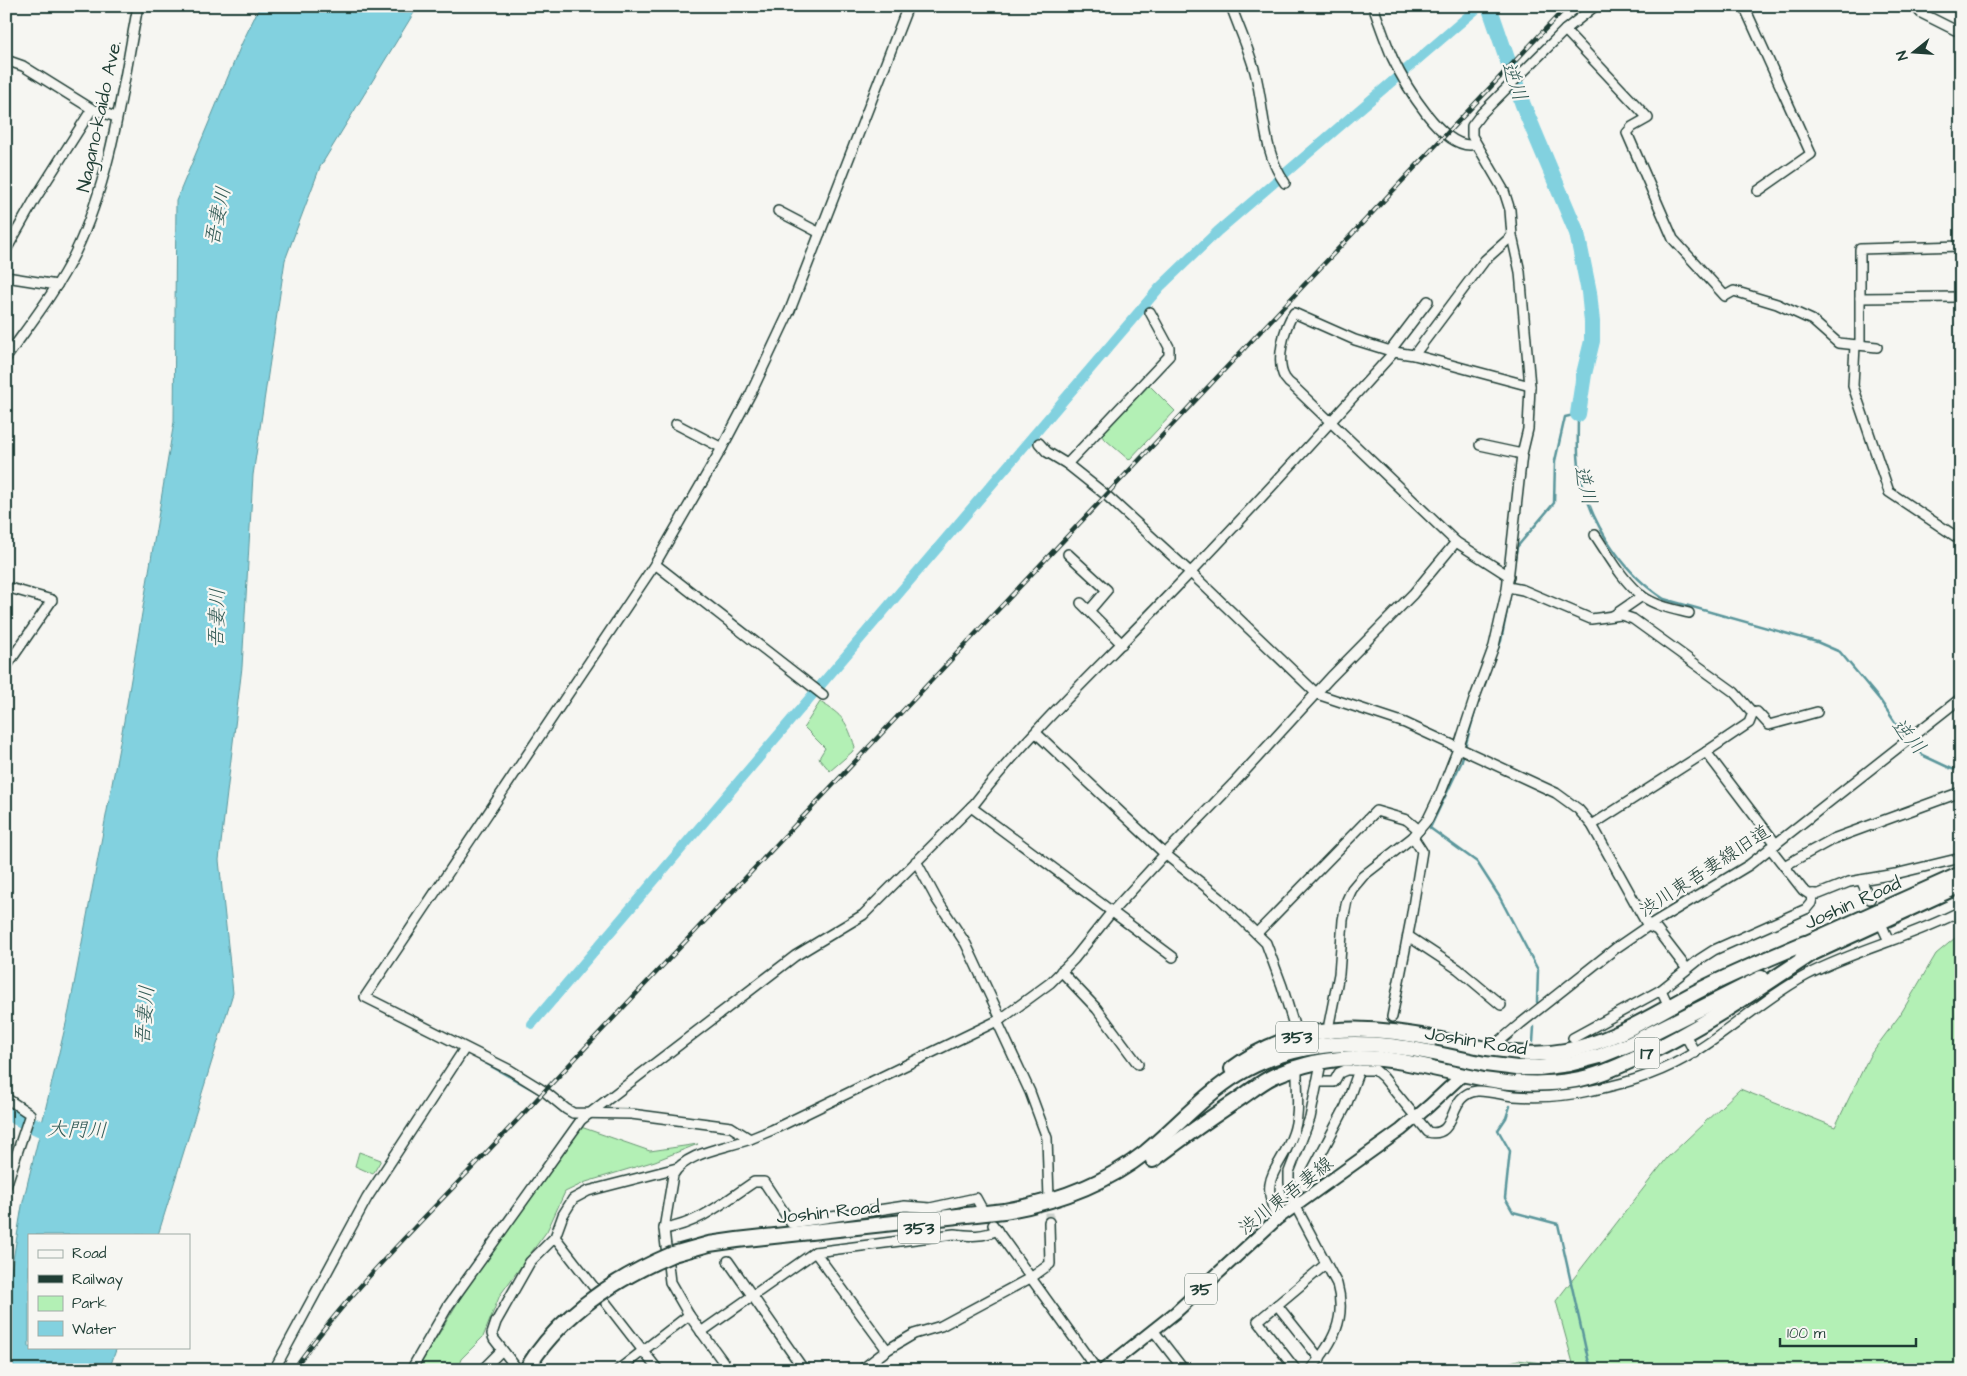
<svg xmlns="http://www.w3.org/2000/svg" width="1967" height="1376" font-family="'Architects Daughter','Klee One',sans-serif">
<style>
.green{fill:#b3f0b5;stroke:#699674}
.water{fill:#82d1df;stroke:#5a969b}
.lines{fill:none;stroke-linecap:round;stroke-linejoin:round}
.stream{stroke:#5a969b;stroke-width:2.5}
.canal{stroke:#82d1df;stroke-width:10}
.river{stroke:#82d1df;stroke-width:16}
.minor-tunnel{stroke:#cbd1cc;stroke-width:9;stroke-dasharray:9 4.5;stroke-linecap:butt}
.minor-casing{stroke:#1f3d34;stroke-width:12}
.major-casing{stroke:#1f3d34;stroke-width:15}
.highway-casing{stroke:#1f3d34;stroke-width:18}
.minor{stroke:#f6f6f2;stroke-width:9}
.major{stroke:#f6f6f2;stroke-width:11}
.highway{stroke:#f6f6f2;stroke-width:14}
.rail-casing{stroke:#1f3d34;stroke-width:4.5}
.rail{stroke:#f6f6f2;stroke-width:2.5;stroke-dasharray:8;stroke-linecap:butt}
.highway-bridge-casing{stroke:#1f3d34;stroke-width:18;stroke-linecap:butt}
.highway-bridge{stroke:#f6f6f2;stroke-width:14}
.labels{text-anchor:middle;stroke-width:4.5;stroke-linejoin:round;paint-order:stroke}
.shield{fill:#f6f6f2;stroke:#60746d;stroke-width:1}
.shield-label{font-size:18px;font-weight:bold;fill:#1f3d34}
.street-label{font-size:19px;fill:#1f3d34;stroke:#f6f6f2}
.water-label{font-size:20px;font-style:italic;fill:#335b56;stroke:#f6f6f2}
</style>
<rect width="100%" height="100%" fill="#f6f6f2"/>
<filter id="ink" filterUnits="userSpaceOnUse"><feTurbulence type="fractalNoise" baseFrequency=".02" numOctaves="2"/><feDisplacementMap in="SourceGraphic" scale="10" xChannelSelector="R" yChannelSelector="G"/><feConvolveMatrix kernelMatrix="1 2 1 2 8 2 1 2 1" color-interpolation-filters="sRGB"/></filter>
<g filter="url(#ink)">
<!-- green -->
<g class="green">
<polygon points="1148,384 1175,411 1129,460 1099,434"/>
<path d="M 820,702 C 843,715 847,722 855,747 L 852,752 L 830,771 L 819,758 L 825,748 L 804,727 Z"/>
<polygon points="1961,933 1961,1370 1481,1370 1518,1360 1574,1367 1556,1301 1667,1158 1740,1089 1835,1127 1870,1055 1900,1015 1936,954"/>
<polygon points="581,1127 650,1151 698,1144 655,1161 586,1182 565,1192 547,1231 500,1295 483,1337 461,1359 457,1370 417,1370 478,1269"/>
<polygon points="359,1152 381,1160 373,1174 355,1166"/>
</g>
<!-- water -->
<polygon class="water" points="260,6 418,6 320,167 285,260 253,475 242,667 219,860 233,993 158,1235 29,1235 29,1347 117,1347 109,1370 6,1370 6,1302 22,1206 69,1011 124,721 174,422 176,201 242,43"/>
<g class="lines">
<!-- stream -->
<g class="stream">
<path d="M 1513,570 L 1517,547 L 1554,503 L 1555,461 L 1565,417 L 1578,414 C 1578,437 1576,463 1583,486 C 1595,530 1626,575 1664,599 L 1817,642 L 1840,652 L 1880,700 L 1903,734 L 1922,755 L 1952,769 L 1961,770"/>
<polyline points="1497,650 1501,641 1509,600"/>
<polyline points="1465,747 1477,705"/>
<polyline points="1464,753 1461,763 1430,828 1477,862 1499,896 1538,970 1537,1002"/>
<polyline points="1533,1042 1534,1027"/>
<polyline points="480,1060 537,1092"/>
<polyline points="1510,1106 1506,1118 1498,1130 1510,1151 1505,1198 1513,1212 1558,1224 1588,1359 1593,1370"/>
</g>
<!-- canal -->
<polyline class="canal" points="532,1024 1160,287 1218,231 1480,6"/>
<!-- river -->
<g class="river">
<polyline points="1489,6 1523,105 1577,233 1589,292 1592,322 1592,341 1584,374 1578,414"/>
<polyline points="6,1112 39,1128 61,1131"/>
</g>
<!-- minor-tunnel -->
<polyline class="minor-tunnel" points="1049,1199 1049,1222"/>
<defs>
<g id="minor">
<polyline points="908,6 790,310 751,393 722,448 655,564 365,997 510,1070 544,1091 566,1109 573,1113 631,1114 731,1127 750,1139 772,1130 1001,1019 1050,983 1074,959 1110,914 1165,854 1233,784 1331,677 1413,594 1456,542"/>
<path d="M 1231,6 C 1239,28 1249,50 1255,72 C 1265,109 1262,151 1285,183"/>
<path d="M 1373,6 C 1379,23 1385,40 1392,57 C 1403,81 1444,154 1476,144"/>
<polyline points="1744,6 1811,154 1758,191"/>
<polyline points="1915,6 1921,13 1955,30"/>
<polyline points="1565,30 1648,118 1632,127 1627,133 1673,239 1725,296 1734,291 1777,304 1812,320 1838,343 1877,347"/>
<polyline points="6,60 23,66 92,109 116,117"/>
<polyline points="778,211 820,233"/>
<polyline points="6,250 35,199 92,109"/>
<polyline points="6,277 57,285"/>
<polyline points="1860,298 1961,297"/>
<polyline points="1855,345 1853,386 1889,492 1955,536 1961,538"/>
<polyline points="1860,345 1860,249 1961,246"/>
<polyline points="1390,351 1428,301"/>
<polyline points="1414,355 1485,260 1512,236"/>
<path d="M 6,358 C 30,324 57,290 75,253 C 112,176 122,89 138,6"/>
<polyline points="676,424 722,448"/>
<polyline points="1039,443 1047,452 1067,464 1106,495 1191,573 1317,694 1405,723 1556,793 1578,809 1592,825 1648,926 1657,930 1687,969"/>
<polyline points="1480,445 1522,454"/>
<polyline points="1067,464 1169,356 1169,347 1150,312"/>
<path d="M 1595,535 C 1608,554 1623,582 1642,596 C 1656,606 1673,609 1689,613"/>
<polyline points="1068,554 1107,590 1089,611 1122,644"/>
<polyline points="655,564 823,695"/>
<path d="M 1509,576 L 1456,542 L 1293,386 C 1290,384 1287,381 1285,378 C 1275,362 1284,327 1294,313 L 1355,340 L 1394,352 L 1414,355 L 1530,386"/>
<polyline points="6,587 52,600 6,667"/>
<polyline points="1508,587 1523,590 1591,619 1621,615 1633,619 1734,692 1753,713 1749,723 1706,752"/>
<polyline points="1081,603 1089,611"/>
<polyline points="1613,616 1642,596"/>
<polyline points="1753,713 1757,712 1769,725 1817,712"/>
<polyline points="1036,733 1165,854 1220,898 1266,943 1282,986 1296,1032"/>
<polyline points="971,807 1173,957"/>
<polyline points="1592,825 1706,752 1776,844"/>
<polyline points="1770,848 1803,890 1809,894 1819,894 1849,882 1895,874 1961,858"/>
<polyline points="916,861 937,900 966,944 1001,1019"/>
<polyline points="1784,866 1833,839 1961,792"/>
<polyline points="1861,880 1870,899"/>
<polyline points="1883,928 1889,941"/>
<polyline points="1257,933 1376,811 1407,820 1419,830"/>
<polyline points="1408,936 1458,969 1501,1005"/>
<polyline points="1061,971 1097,1009 1138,1064"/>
<polyline points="1661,990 1667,1003"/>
<polyline points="1392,1017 1411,919 1422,851 1413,837"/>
<polyline points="997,1021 1030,1092 1047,1138 1049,1199"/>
<polyline points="1329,1024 1339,974 1343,920 1347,900 1352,889 1363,876 1413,837 1428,819 1441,792 1458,749 1474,700 1494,646 1507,589 1522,454 1528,429 1530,386 1520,272 1512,236 1510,210 1504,191 1472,136 1472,126 1481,114 1565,30 1595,6"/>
<polyline points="1573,1038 1661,990 1700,959 1714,950 1806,909 1811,903 1813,894"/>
<polyline points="1688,1040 1695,1053"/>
<polyline points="1489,1050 1520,1024 1616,948 1648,926 1749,865 1961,698"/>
<path d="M 1317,1082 L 1334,1082 L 1339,1073 L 1346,1070 L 1375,1070 L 1383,1077 L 1428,1132 C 1459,1139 1446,1094 1477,1091 C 1486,1090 1503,1095 1514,1096 C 1540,1098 1567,1096 1593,1090 C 1629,1083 1664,1072 1695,1052 C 1734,1028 1767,996 1807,975 C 1857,949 1912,937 1961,911"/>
<polyline points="6,1098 30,1114 6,1186"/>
<polyline points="1304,1186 1346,1106 1359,1070"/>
<path d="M 1277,1219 C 1258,1174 1280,1172 1293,1134 C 1300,1115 1297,1093 1297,1073"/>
<polyline points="993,1225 1097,1370"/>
<path d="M 664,1229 C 700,1223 724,1202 754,1182 L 764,1182 L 791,1223 L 905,1206 L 930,1208 L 976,1198 L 982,1209"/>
<polyline points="555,1237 658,1370"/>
<polyline points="728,1261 804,1370"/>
<polyline points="1277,1305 1320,1359"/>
<polyline points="1153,1330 1184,1370"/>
<polyline points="701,1332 815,1252"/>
<path d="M 887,1350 L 815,1252 L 954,1234 C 970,1236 984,1237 997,1230"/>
<polyline points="274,1370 367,1198 465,1048"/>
<path d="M 411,1370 L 448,1306 L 581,1120 L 795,956 L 863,915 L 975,803 C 1031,730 1100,667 1163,601 C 1242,520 1318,436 1394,352"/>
<polyline points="482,1370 502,1350"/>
<polyline points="518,1370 494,1339 492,1334 496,1322 530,1262 555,1237 563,1215 573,1199 588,1191 677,1168"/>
<polyline points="618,1370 689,1315"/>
<path d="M 729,1370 L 689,1315 L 670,1282 L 664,1229 L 673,1175 C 685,1152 727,1148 750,1139"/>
<polyline points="861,1370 887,1350 914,1334 941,1326 1032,1277 1050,1264 1049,1222"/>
<polyline points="1296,1370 1258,1321 1326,1264"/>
<path d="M 1310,1370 C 1333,1343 1347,1319 1337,1284 L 1295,1205 L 1289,1183 L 1289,1172 L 1310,1118 L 1320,1068"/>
</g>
<polyline id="major" points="1103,1370 1176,1312 1277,1219 1401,1130 1429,1106 1481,1058"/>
<g id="highway">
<polyline points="1798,947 1961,874"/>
<polyline points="1802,958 1961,885"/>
<polyline points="1517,1068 1539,1068 1569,1064 1600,1056 1630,1044 1761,978"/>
<path d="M 1232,1069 C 1295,1021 1368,1024 1441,1040 C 1483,1048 1522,1059 1565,1051 C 1614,1042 1657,1012 1702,989 C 1735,972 1770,958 1805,943"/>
<path d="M 1153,1160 C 1181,1139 1210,1118 1239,1099 C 1251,1091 1261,1082 1274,1076 C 1315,1058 1360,1054 1403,1062 C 1463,1073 1513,1091 1575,1080 C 1600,1076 1623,1064 1646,1054 C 1704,1026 1757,990 1811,954"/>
<path d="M 673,1254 L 709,1244 L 737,1240 L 1004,1211 C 1056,1202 1104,1185 1146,1152 C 1175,1128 1206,1093 1238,1074 C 1298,1038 1368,1039 1433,1053"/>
</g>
</defs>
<!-- minor casing -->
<use href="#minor" class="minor-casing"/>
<!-- major casing -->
<use href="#major" class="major-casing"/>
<!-- highway casing -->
<use href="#highway" class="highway-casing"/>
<!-- minor -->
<use href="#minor" class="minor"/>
<!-- major -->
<use href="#major" class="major"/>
<!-- highway -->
<use href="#highway" class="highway"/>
<defs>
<path id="rail" d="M 293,1370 C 346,1296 409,1233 472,1168 L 1567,6"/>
</defs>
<!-- rail casing -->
<use href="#rail" class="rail-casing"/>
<!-- rail -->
<use href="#rail" class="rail"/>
<defs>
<g id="highway-bridge">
<polyline points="1433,1053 1485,1064 1517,1068"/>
<path d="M 526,1370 C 560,1314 614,1279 673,1254"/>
</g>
</defs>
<!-- highway-bridge casing -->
<use href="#highway-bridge" class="highway-bridge-casing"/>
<!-- highway-bridge -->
<use href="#highway-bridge" class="highway-bridge"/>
</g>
</g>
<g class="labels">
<!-- shield labels -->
<g class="shield">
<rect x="1276" y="1021.5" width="42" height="31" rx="4"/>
<rect x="1634.5" y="1037.5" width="25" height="31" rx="4"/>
<rect x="898" y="1212.5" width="42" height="31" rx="4"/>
<rect x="1185" y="1273.5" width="32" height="31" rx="4"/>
</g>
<g class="shield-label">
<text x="1297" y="1043">353</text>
<text x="1647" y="1059">17</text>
<text x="919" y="1234">353</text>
<text x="1201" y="1295">35</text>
</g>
<!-- street labels -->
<g class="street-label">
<text transform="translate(98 116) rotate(-78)" y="7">Nagano-kaido Ave.</text>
<text transform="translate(1704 870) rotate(-33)" y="7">渋川東吾妻線旧道</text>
<text transform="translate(1852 902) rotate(-24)" y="7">Joshin Road</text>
<text transform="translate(1476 1040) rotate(9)" y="7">Joshin Road</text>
<text transform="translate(1285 1195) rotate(-38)" y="7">渋川東吾妻線</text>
<text transform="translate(828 1211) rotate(-6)" y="7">Joshin Road</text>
</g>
<!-- water labels -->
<g class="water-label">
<text transform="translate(1515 81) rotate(71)" y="7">逆川</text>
<text transform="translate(217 216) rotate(-78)" y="7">吾妻川</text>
<text transform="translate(1586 485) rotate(76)" y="7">逆川</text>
<text transform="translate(216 618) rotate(-88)" y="7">吾妻川</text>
<text transform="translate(1909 736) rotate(48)" y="7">逆川</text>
<text transform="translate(144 1015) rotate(-85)" y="7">吾妻川</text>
<text transform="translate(77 1129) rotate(2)" y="7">大門川</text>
</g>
</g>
<!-- margin -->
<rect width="1967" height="1376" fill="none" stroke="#f6f6f2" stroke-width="25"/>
<rect x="12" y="12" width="1942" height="1351" fill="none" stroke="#1f3d34" stroke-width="2" filter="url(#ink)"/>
<!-- legend -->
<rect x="28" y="1234" width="162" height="115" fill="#f6f6f2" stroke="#a0aca6"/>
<rect x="38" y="1250" width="25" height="8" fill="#f6f6f2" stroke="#a0aca6"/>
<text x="72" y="1258" font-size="15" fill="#1f3d34">Road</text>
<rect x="38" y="1275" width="25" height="8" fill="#1f3d34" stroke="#a0aca6"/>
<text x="72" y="1284" font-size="15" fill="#1f3d34">Railway</text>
<rect x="38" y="1296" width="25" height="15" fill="#b3f0b5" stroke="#a0aca6"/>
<text x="72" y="1308" font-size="15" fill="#1f3d34">Park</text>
<rect x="38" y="1321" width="25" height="15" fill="#82d1df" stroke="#a0aca6"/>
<text x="72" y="1334" font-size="15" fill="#1f3d34">Water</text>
<!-- north arrow -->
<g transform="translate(1914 52) rotate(253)" stroke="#f6f6f2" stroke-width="4" paint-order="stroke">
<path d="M0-4L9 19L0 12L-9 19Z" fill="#1f3d34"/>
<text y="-8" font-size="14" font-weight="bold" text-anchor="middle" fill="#1f3d34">N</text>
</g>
<!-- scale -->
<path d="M1780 1338v8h136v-8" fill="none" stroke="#1f3d34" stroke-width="2.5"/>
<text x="1787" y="1338" font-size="15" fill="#1f3d34" stroke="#f6f6f2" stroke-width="4" paint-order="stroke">100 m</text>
</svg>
